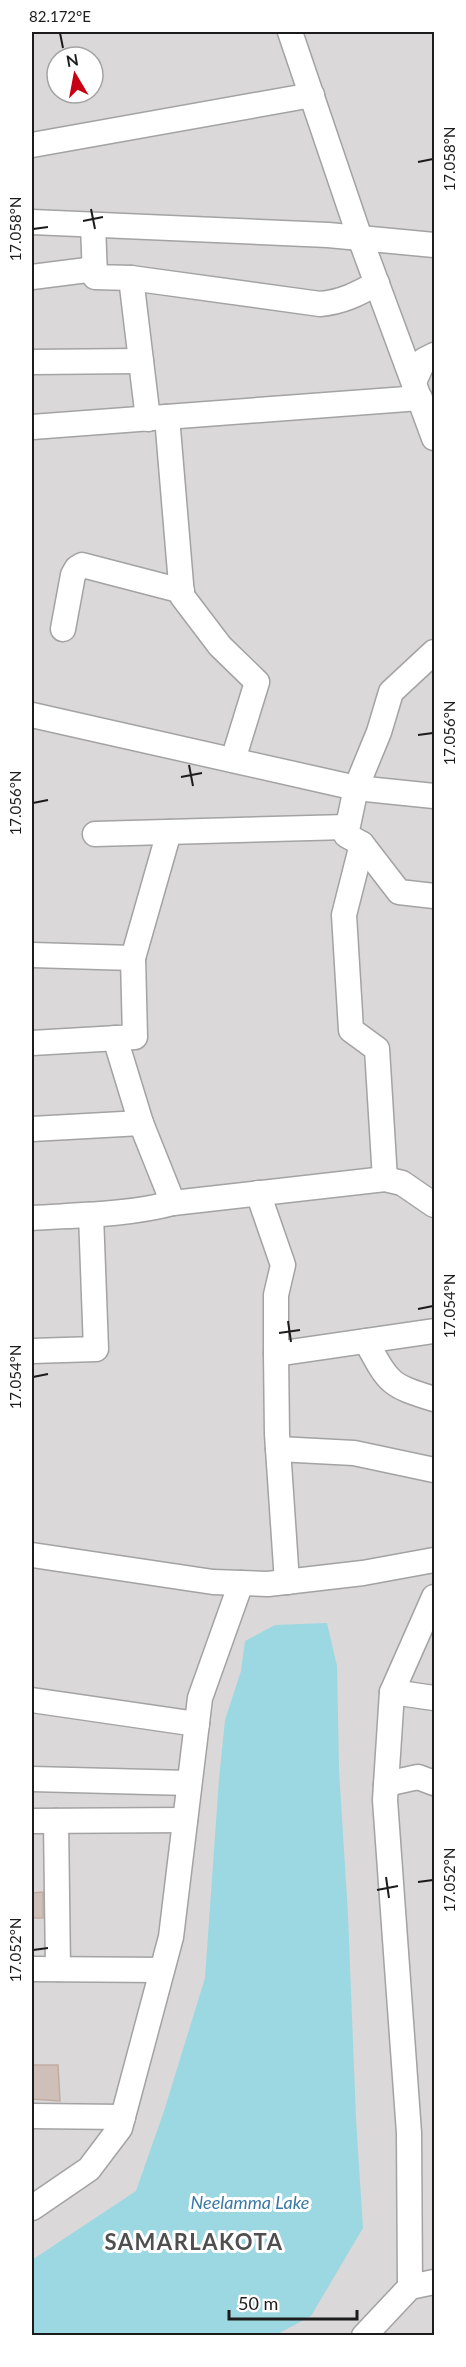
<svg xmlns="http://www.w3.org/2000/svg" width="466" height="2367" font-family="Lato,sans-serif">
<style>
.residential{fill:#dad8d9;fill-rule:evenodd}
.water{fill:#9cd8e1}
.building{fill:#cec0b9;stroke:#c1aca1;stroke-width:1.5}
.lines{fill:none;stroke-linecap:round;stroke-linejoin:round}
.minor-casing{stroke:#a3a3a3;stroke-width:27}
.minor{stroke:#fff;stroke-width:24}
.ticks{fill:none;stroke:#1c1c1c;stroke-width:2}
.labels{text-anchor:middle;stroke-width:6;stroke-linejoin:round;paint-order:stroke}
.water-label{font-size:18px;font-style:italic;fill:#3b79a3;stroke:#fff}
.district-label{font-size:22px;font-weight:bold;letter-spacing:1.5px;fill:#4f4f4f;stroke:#fff}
.neatline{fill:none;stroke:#1c1c1c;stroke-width:2}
.ticks-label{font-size:15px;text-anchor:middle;fill:#1c1c1c}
</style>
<rect width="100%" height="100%" fill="#eee8e0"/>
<!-- residential -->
<path class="residential" d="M 32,32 L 434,32 L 434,2335 L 32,2335 ZM 57,57 L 93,57 L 93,93 L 57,93 Z"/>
<!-- water -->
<polygon class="water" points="327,1623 337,1666 339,1770 348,1915 356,2119 363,2228 311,2316 276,2335 32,2335 32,2260 136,2191 164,2111 205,1978 219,1779 225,1720 241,1671 245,1641 275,1625"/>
<!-- building -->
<g class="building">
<polygon points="43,1892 43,1918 32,1918 32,1893"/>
<polygon points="32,2065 58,2065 60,2101 32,2099"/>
</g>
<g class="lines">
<defs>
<g id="minor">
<polyline points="290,32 360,238 434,438"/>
<polyline points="32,145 312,95"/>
<polyline points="32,222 328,235 434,245"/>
<polyline points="93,225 95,277 131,278 148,419"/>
<polyline points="32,277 95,269"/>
<path d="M 131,278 L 320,304 C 342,302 358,294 377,283"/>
<polyline points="32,362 141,361"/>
<polyline points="414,382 424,360 434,355"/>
<polyline points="167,417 182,596 220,646 257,682 233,760"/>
<polyline points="32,427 420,398"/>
<polyline points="63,629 73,575 77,568 82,565 182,591"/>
<polyline points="32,715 356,788 434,796"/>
<polyline points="95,834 347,827"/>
<polyline points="362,844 399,892 434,896"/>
<polyline points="32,955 133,958 135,1037 32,1043"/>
<polyline points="133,958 169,832"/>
<polyline points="115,1038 141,1123 173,1203"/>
<polyline points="32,1129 141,1123"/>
<polyline points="385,1179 377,1049 351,1030 344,915 362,844 346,835 356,788 379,732 391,692 434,652"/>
<polyline points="258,1193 283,1265 276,1295 276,1354 277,1434 287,1582"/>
<path d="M 32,1218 C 78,1215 128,1215 173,1203 L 385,1179 L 402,1183 L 434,1205"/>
<path d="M 366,1341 C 389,1383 388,1385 434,1399"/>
<polyline points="32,1351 96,1349 91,1215"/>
<polyline points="276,1354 434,1331"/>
<polyline points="278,1449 354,1453 434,1470"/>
<polyline points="32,1555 213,1582 268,1584 363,1573 434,1560"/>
<polyline points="392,1692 434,1698"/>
<polyline points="32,1700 197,1724"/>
<polyline points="32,1779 189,1783"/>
<polyline points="386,1784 418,1777 434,1783"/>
<polyline points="32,1821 185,1820"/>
<polyline points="56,1821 58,1969"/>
<polyline points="32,1969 162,1970"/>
<polyline points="32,2116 123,2117"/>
<polyline points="32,2208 89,2169 120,2128 171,1937 200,1698 241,1583"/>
<polyline points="410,2287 409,2133 385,1800 392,1692 434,1597"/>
<polyline points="364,2336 410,2287 434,2282"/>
</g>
</defs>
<!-- minor casing -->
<use href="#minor" class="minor-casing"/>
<!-- minor -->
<use href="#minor" class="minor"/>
</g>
<!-- ticks -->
<path class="ticks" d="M 60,33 L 63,48M 418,162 L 433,159M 91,209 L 95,229M 83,221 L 103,217M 33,229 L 48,227M 418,735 L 433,733M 189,765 L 193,786M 181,777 L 202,773M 33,803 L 48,800M 418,1309 L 433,1306M 288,1321 L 291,1342M 279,1333 L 300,1330M 33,1377 L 48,1374M 386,1877 L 389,1898M 418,1882 L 433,1880M 377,1890 L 398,1886M 33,1950 L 48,1948"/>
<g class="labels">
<!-- water labels -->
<g class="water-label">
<text x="250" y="2209">Neelamma Lake</text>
</g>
<!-- district labels -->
<g class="district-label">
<text x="194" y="2250">SAMARLAKOTA</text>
</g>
</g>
<!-- border -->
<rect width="466" height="2367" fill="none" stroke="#ffffff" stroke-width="66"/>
<!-- north arrow -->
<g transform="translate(75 75) rotate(350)"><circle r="28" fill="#ffffff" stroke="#a4a4a4" stroke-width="1.5"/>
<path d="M0-4.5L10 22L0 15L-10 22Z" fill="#c70013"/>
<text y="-9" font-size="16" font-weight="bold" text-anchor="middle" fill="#1c1c1c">N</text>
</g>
<!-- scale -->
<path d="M229 2310v9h128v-9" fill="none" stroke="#1c1c1c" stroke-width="3"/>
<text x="238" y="2310" font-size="18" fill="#1c1c1c" stroke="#ffffff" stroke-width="4.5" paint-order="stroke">50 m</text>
<rect x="33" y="33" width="400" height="2301" class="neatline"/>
<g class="ticks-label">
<text x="60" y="22">82.172°E</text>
<text transform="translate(450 159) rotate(-90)" y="5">17.058°N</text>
<text transform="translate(16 229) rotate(-90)" y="5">17.058°N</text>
<text transform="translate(450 733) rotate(-90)" y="5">17.056°N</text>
<text transform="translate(16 803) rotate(-90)" y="5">17.056°N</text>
<text transform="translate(450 1306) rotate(-90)" y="5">17.054°N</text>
<text transform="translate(16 1377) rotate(-90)" y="5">17.054°N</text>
<text transform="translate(450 1880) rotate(-90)" y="5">17.052°N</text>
<text transform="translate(16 1950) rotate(-90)" y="5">17.052°N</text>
</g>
</svg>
